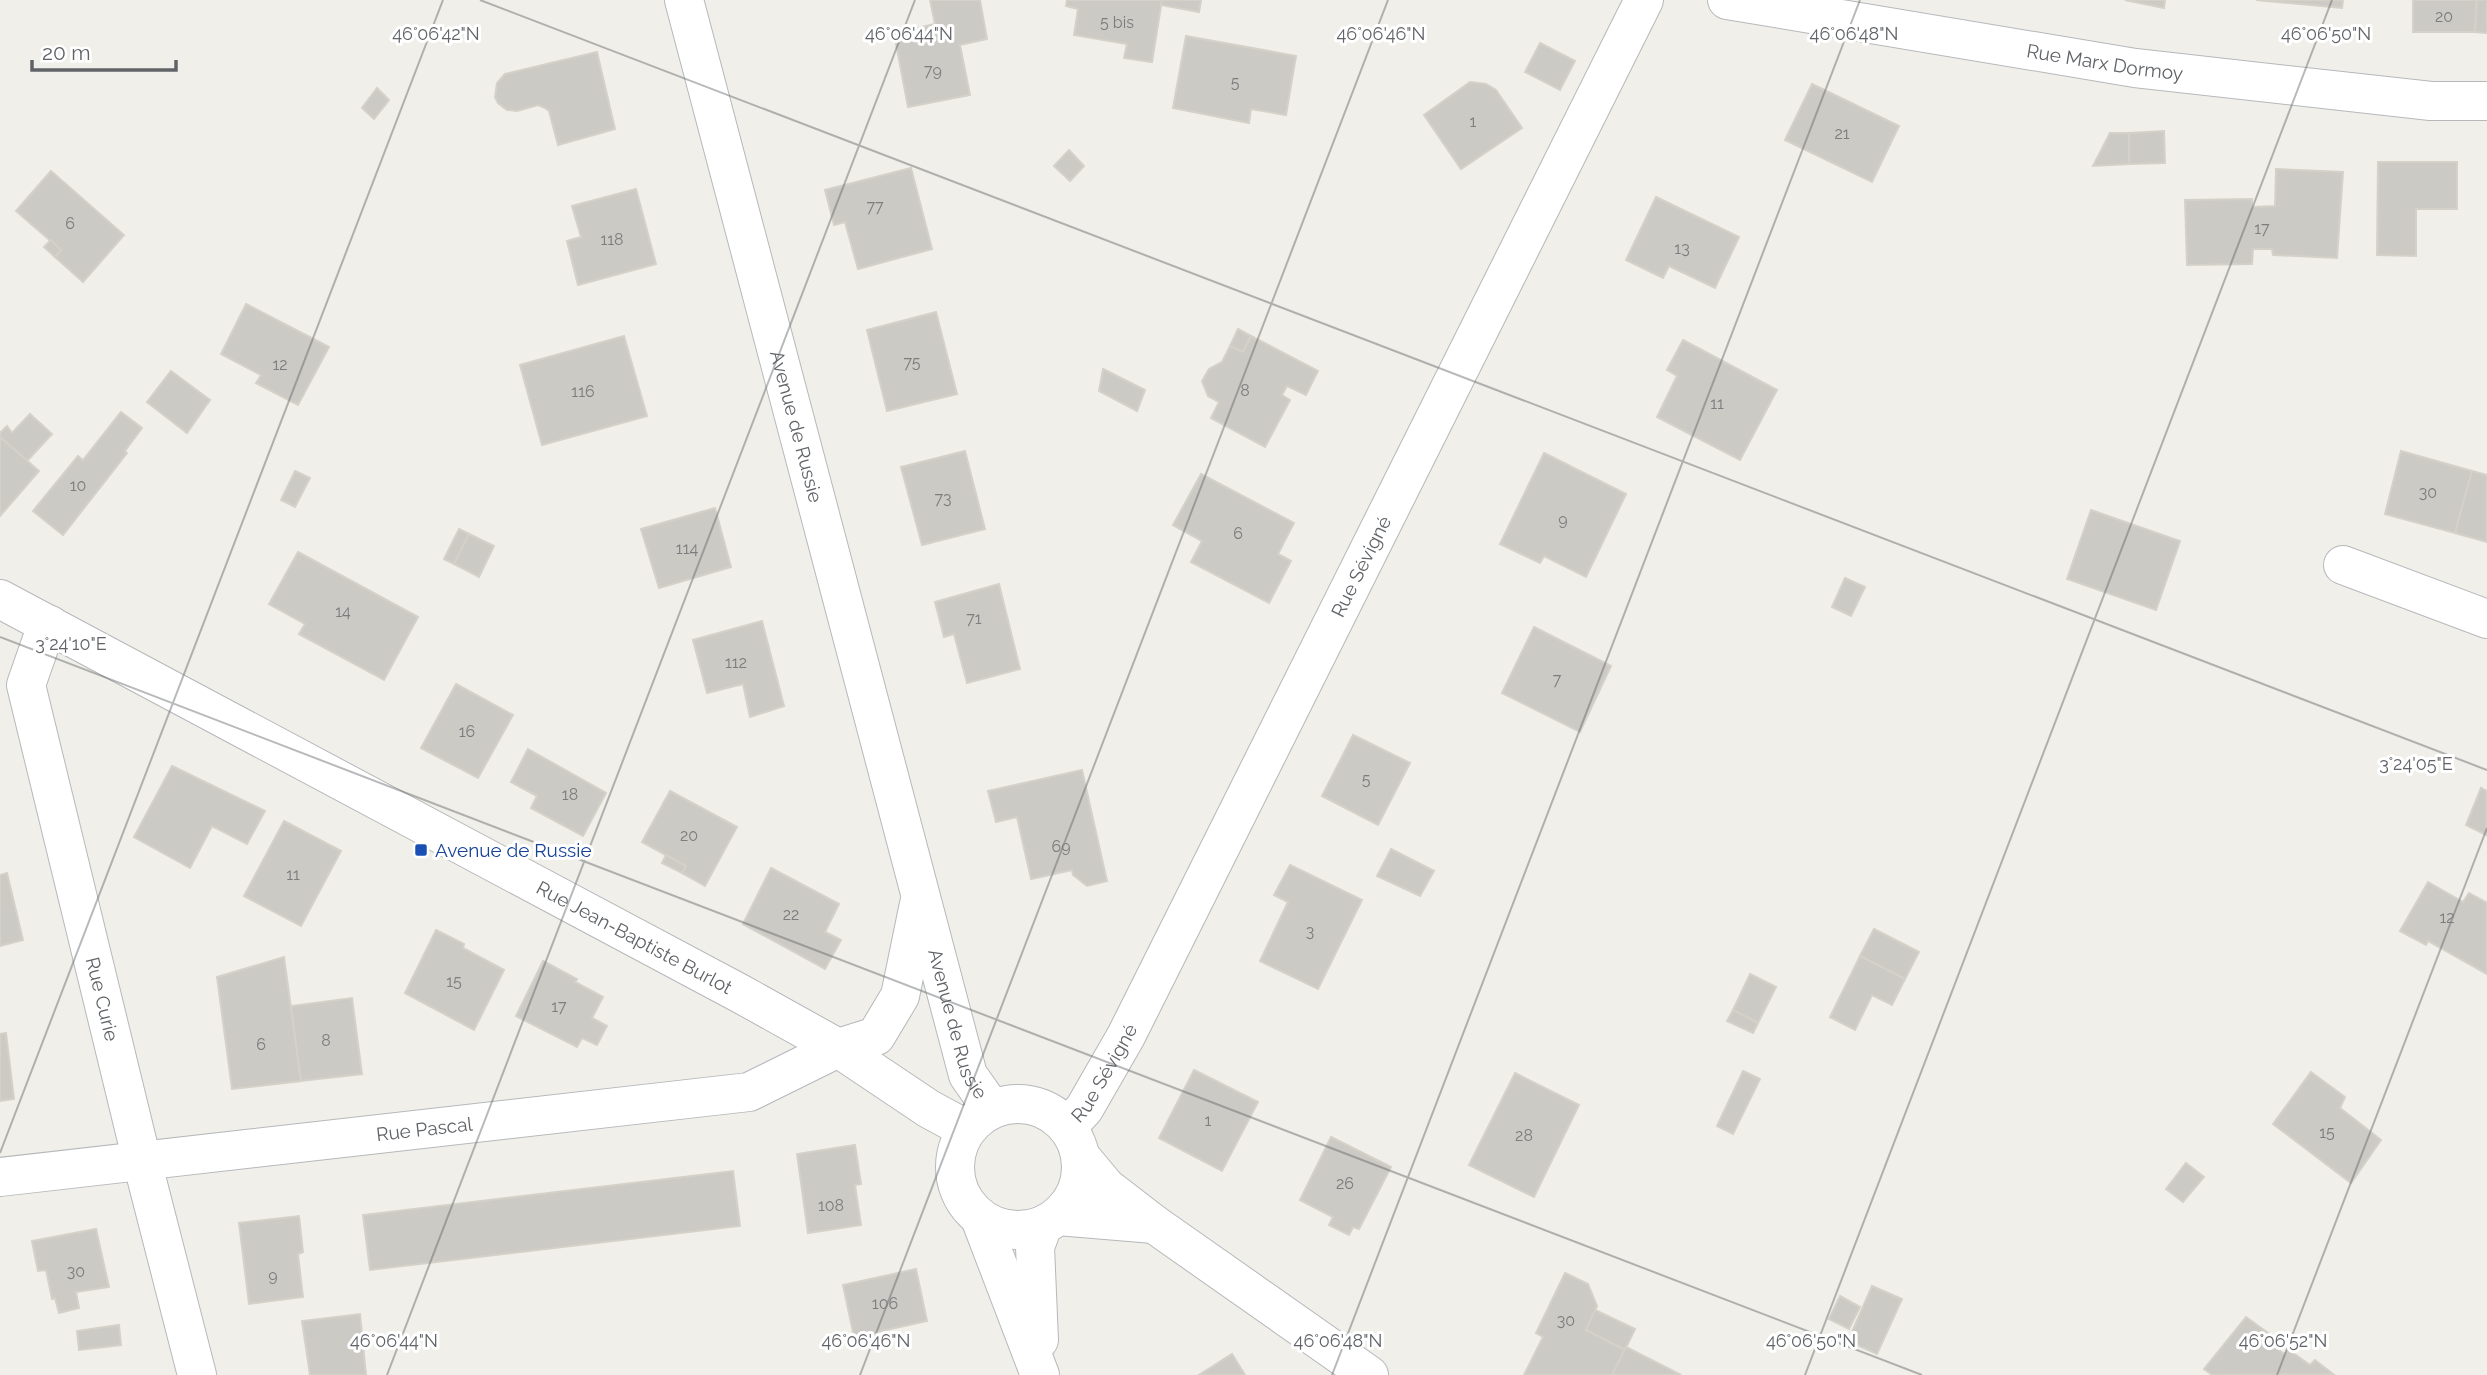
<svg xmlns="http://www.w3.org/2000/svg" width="2487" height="1375" font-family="Raleway,sans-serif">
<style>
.building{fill:#cccac5;stroke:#d4d1c8;stroke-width:2}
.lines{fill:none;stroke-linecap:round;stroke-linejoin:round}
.minor-casing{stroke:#b6b8bb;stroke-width:40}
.minor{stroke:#fff;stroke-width:38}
.ticks{fill:none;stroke:#606367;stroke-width:2;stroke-opacity:0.45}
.transit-dot{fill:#1a4fb4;stroke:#fff;stroke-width:2.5}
.labels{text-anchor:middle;stroke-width:6;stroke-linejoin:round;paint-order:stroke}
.number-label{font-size:16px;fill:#7b7d7e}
.street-label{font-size:19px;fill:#606367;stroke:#fff}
.transit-label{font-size:19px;fill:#164399;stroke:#fff;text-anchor:start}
.ticks-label{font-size:18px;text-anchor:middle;fill:#606367;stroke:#fff;stroke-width:6;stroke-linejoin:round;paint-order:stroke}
</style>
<rect width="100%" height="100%" fill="#f0efe9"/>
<!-- building -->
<g class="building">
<polygon points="930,0 980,0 987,39 960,45 970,95 908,107 894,33 935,24"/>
<polygon points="1067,0 1162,0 1152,62 1124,58 1127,44 1074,35 1078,9 1066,6"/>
<polygon points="1162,0 1201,0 1199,12 1161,5"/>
<polygon points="2125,0 2165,0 2164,8"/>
<polygon points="2256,0 2343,0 2342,8"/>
<polygon points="2413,0 2477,0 2475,32 2413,32"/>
<polygon points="2477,0 2487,0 2487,33 2475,32"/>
<polygon points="1186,36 1296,56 1286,115 1251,109 1249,123 1173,108"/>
<polygon points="1540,43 1575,61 1560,90 1525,72"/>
<polygon points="597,52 615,129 558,145 549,111 545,108 538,105 517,111 507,110 498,103 495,97 497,83 505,74"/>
<polygon points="1470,82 1486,84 1496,90 1522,128 1461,169 1424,115"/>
<polygon points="1812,84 1899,126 1872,182 1785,140"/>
<polygon points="377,88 389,100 374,119 362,108"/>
<polygon points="2164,131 2165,163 2129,164 2129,133"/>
<polygon points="2110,133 2129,133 2129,164 2093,166"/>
<polygon points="1069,150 1084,166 1070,181 1054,166"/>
<polygon points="2378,162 2457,162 2457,209 2416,209 2416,256 2377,255"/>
<polygon points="911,168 932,249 858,269 845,222 834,225 825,190"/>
<polygon points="2276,169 2343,172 2337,258 2273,255 2272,249 2253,249 2252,264 2187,265 2185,200 2252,199 2252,207 2275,206"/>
<polygon points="51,171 124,235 83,282 55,257 61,250 16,211"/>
<polygon points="636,189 656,264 578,285 567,241 581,237 572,206"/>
<polygon points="1656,197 1739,237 1715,288 1669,266 1663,278 1626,260"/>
<polygon points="51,240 61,250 55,257 44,247"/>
<polygon points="246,304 329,347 298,405 256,383 261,375 221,354"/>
<polygon points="936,312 957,394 887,411 867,330"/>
<polygon points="1238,329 1251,336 1243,352 1230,346"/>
<polygon points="624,336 647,416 542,445 520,365"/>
<polygon points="1251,336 1318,371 1306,395 1287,386 1282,395 1290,400 1265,447 1211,418 1219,402 1208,396 1202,381 1209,369 1222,362 1230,346 1243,352"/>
<polygon points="1683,340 1777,390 1740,460 1657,417 1677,376 1667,370"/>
<polygon points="1103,369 1145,390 1137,411 1099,391"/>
<polygon points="171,371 210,400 187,433 147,402"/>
<polygon points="121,412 142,428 125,451 127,453 63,535 33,511 78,456 83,460"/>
<polygon points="30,414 52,434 27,461 0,437 0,433 7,426 12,433"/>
<polygon points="0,437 39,471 0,516"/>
<polygon points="965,451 985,529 922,545 901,467"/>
<polygon points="2401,451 2472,471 2455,533 2385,514"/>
<polygon points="1544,453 1626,494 1586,577 1544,556 1540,563 1500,544"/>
<polygon points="295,471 310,478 295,507 281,500"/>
<polygon points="2472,471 2487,475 2487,542 2455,533"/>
<polygon points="1201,474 1294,523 1278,554 1291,561 1269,603 1191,562 1202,541 1173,525"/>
<polygon points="715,508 731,567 659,588 641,529"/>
<polygon points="2091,510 2180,541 2156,610 2067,579"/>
<polygon points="459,529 469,534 454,564 444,559"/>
<polygon points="469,534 494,546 479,577 454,564"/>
<polygon points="298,552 418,617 384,680 299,634 305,624 269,604"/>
<polygon points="1845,578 1865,587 1851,616 1832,607"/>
<polygon points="999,584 1020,669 967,683 954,634 944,637 935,602"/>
<polygon points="762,621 784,706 750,717 743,684 707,693 693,640"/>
<polygon points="1534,627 1611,666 1580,732 1502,693"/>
<polygon points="456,684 513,715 478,778 421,748"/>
<polygon points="1353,735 1410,763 1378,825 1322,796"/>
<polygon points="528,749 606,793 583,836 531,808 537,796 511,782"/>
<polygon points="172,766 265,811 247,844 212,826 190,868 134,837"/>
<polygon points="1082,770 1107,881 1087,886 1073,875 1072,870 1031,879 1017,817 996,822 988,791"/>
<polygon points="2481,788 2487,791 2486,835 2466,825"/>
<polygon points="670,791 737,827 705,886 682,873 686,866 642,842"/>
<polygon points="284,821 341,851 301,926 244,896"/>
<polygon points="1391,849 1434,871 1420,896 1377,876"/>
<polygon points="666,855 686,866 682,873 662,863"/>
<polygon points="1290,865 1362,900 1318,989 1260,961 1288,902 1274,895"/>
<polygon points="771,868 839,904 825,932 841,940 825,969 743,924"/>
<polygon points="7,873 23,940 0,946 0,875"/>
<polygon points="2428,882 2463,902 2469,893 2487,903 2487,974 2428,941 2426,945 2400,931"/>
<polygon points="1874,929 1919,952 1905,979 1860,956"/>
<polygon points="436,930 464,944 463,948 504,970 474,1030 405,993"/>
<polygon points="1860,956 1905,979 1892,1005 1872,995 1855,1030 1830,1017"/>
<polygon points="284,957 301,1081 232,1089 217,977"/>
<polygon points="543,961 577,979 575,982 603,997 592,1018 607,1026 597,1045 582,1038 577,1047 516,1016"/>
<polygon points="1750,974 1776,987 1758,1023 1733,1010"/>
<polygon points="352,998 362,1074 301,1081 291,1006"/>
<polygon points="1733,1010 1758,1023 1753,1033 1727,1021"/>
<polygon points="6,1033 14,1099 0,1101 0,1034"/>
<polygon points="1194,1070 1258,1102 1222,1171 1159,1138"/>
<polygon points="1743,1071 1760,1079 1733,1134 1717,1126"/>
<polygon points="2311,1072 2345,1097 2340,1108 2381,1140 2351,1183 2273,1124"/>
<polygon points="1515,1073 1579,1105 1534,1197 1469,1165"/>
<polygon points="1331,1137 1391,1167 1359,1229 1353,1227 1349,1235 1329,1225 1333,1217 1300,1200"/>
<polygon points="855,1145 861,1184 855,1185 861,1225 808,1233 797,1154"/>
<polygon points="2186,1163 2204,1177 2183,1202 2166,1189"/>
<polygon points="733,1171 740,1226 370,1270 363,1215"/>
<polygon points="299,1216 303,1252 298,1254 303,1297 249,1304 239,1223"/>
<polygon points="96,1229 109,1287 76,1292 79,1308 59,1313 55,1298 52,1299 46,1270 38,1271 32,1241"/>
<polygon points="916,1269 927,1321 854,1337 843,1285"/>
<polygon points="1565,1273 1588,1284 1597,1306 1586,1330 1625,1350 1612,1375 1524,1375 1543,1337 1536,1333"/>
<polygon points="1872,1286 1902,1299 1877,1354 1848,1341"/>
<polygon points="1840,1296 1860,1307 1849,1329 1829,1319"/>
<polygon points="1595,1310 1635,1329 1625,1350 1586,1330"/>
<polygon points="360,1314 366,1375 310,1375 302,1321"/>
<polygon points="2246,1317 2271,1335 2268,1341 2284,1354 2289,1350 2310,1365 2315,1360 2333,1374 2212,1375 2204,1369"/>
<polygon points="119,1325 121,1345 79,1350 77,1331"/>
<polygon points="1626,1347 1681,1375 1612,1375"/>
<polygon points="1232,1354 1245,1375 1199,1375"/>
</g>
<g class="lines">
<defs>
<g id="minor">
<path id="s1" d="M 684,0 L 968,1075 L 992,1109"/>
<path id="s2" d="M 1727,0 L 2135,68 L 2431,101 L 2487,101"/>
<polyline points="2343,565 2487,619"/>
<path id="s3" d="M 0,599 L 741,994 L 838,1048 L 929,1109 L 966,1129"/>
<path id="s4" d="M 50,625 L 41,642 L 26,685 L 142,1161 L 197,1375"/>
<circle cx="1018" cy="1167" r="63"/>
<path id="s5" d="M 1067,1127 L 1084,1109 L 1126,1036 L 1644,0"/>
<polyline points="1081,1157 1106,1187 1154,1224 1369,1375"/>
<path id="s6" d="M 0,1177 L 749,1092 L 838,1048 L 876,1036 L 900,996 L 919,904"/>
<polyline points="1058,1216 1154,1224"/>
<polyline points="980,1218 1040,1375"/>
<polyline points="1039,1340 1035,1247 1043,1225"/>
</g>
</defs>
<!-- minor casing -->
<use href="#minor" class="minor-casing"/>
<!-- minor -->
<use href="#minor" class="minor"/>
</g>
<!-- ticks -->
<path class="ticks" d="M 480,0 L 2487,770M 0,637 L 1922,1375M 0,1153 L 443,0M 387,1375 L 915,0M 860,1375 L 1388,0M 1332,1375 L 1860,0M 1805,1375 L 2332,0M 2277,1375 L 2487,828"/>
<!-- markers -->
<rect class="transit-dot" x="414" y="843" width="14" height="14" rx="3.5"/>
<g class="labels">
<!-- number labels -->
<g class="number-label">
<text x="2444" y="22">20</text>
<text x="1117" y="28">5 bis</text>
<text x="933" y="76">79</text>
<text x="1235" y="88">5</text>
<text x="1473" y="127">1</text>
<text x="1842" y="139">21</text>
<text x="875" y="212">77</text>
<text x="70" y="229">6</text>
<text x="2262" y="234">17</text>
<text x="612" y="245">118</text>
<text x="1682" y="254">13</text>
<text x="912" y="368">75</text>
<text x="280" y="370">12</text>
<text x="1245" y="396">8</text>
<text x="583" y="397">116</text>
<text x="1717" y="409">11</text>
<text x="78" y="491">10</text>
<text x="2428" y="498">30</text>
<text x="943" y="504">73</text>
<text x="1563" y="525">9</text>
<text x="1238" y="539">6</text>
<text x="687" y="554">114</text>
<text x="343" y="617">14</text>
<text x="974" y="624">71</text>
<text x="736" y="668">112</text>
<text x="1557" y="685">7</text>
<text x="467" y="737">16</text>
<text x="1366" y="785">5</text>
<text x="570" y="800">18</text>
<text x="689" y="841">20</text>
<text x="1061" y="852">69</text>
<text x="293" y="880">11</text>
<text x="791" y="920">22</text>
<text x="2447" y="923">12</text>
<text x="1310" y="937">3</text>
<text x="454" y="987">15</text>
<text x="559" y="1012">17</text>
<text x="326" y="1046">8</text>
<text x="261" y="1050">6</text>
<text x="1208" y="1126">1</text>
<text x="2327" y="1138">15</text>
<text x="1524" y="1141">28</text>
<text x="1345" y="1189">26</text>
<text x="831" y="1211">108</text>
<text x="76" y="1277">30</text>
<text x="273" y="1281">9</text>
<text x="885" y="1309">106</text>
<text x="1566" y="1326">30</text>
</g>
<!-- street labels -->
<g class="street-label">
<text dy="7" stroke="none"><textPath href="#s2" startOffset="383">Rue Marx Dormoy</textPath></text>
<text dy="7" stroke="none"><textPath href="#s1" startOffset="441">Avenue de Russie</textPath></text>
<text dy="7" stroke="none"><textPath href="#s5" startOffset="634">Rue Sévigné</textPath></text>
<text dy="7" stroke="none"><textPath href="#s3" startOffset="719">Rue Jean-Baptiste Burlot</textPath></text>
<text dy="7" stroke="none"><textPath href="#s4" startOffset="388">Rue Curie</textPath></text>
<text dy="7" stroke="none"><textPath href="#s1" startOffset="1060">Avenue de Russie</textPath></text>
<text dy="7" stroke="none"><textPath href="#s5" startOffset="66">Rue Sévigné</textPath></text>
<text dy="7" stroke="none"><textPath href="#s6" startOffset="427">Rue Pascal</textPath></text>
</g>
<!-- transit labels -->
<g class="transit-label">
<text x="435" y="857">Avenue de Russie</text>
</g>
</g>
<g class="ticks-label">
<text x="436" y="40">46°06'42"N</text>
<text x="909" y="40">46°06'44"N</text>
<text x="1381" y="40">46°06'46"N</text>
<text x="1854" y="40">46°06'48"N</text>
<text x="2326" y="40">46°06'50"N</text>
<text x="71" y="650">3°24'10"E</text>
<text x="2416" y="770">3°24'05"E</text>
<text x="394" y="1347">46°06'44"N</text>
<text x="866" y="1347">46°06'46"N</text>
<text x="1338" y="1347">46°06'48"N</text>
<text x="1811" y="1347">46°06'50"N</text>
<text x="2283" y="1347">46°06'52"N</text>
</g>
<!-- scale -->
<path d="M32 60v10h144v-10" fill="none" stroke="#606367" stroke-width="3.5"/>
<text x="42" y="60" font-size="21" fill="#606367" stroke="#ffffff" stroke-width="5" paint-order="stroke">20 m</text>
</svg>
